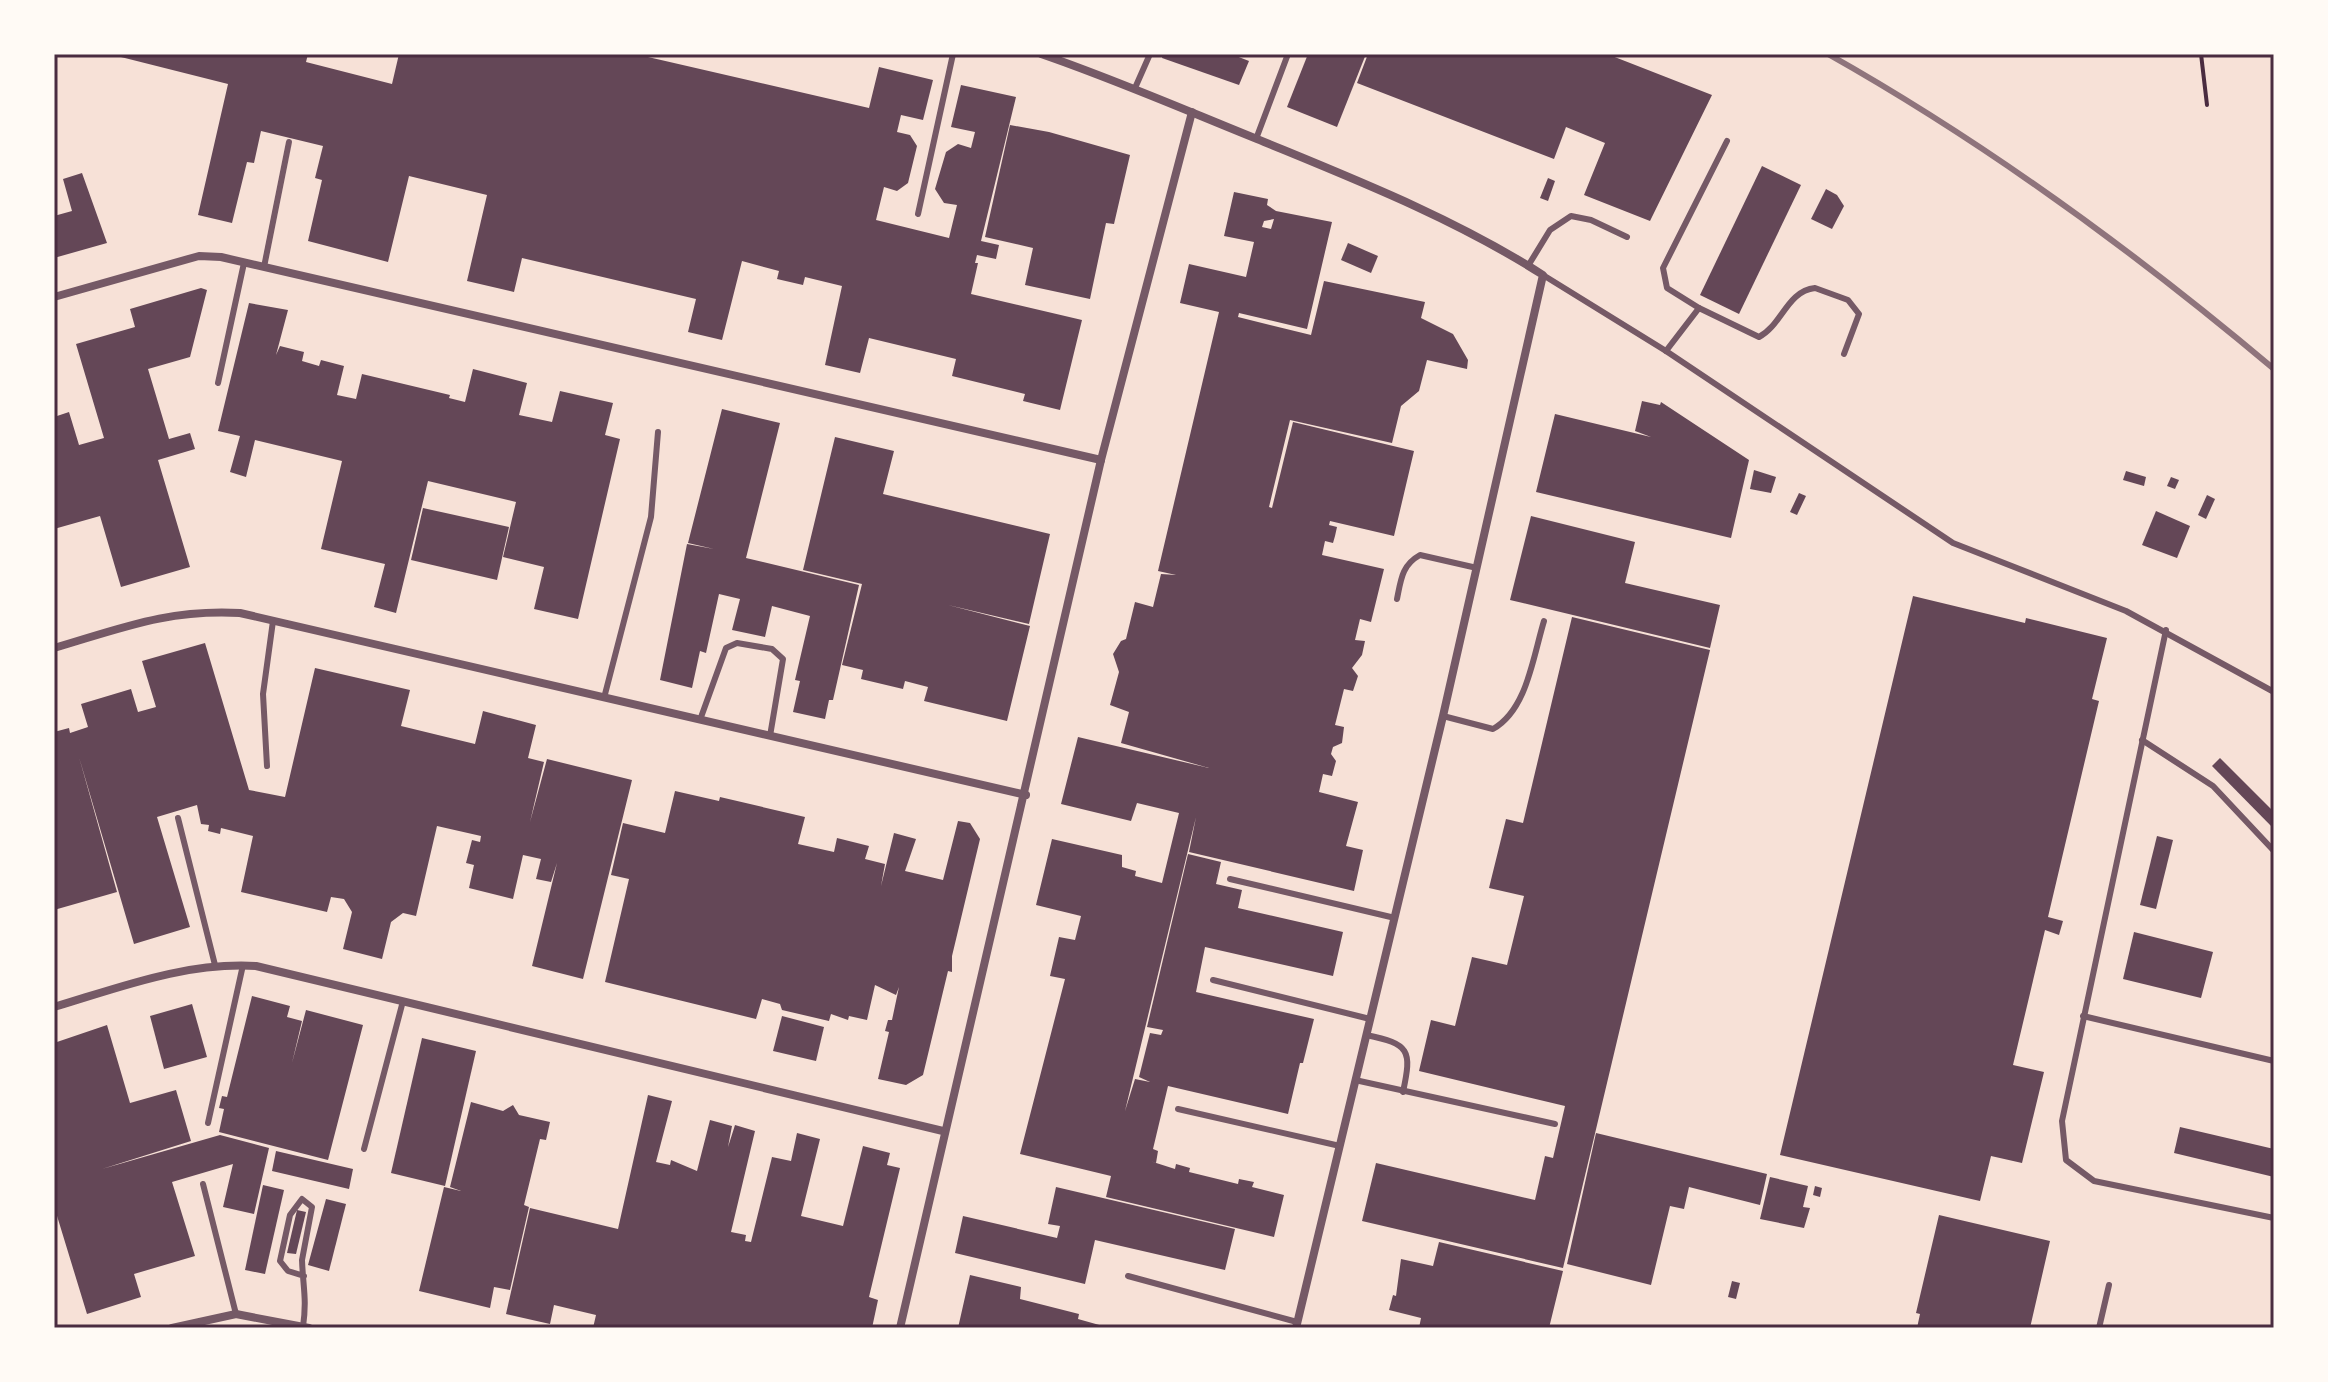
<svg xmlns="http://www.w3.org/2000/svg" width="2328" height="1382" font-family="'Nunito Sans',sans-serif">
<style>
.building{fill:#644757;fill-rule:evenodd}
.lines{fill:none;stroke-linecap:round;stroke-linejoin:round}
.path{stroke:#4a2c40;stroke-width:4}
.service{stroke:#755966;stroke-width:6}
.minor{stroke:#755966;stroke-width:8}
.rail{stroke:#8f747c;stroke-width:6}
.neatline{fill:none;stroke:#4a2c40;stroke-width:3}
</style>
<rect width="100%" height="100%" fill="#f7e1d7"/>
<!-- building -->
<g class="building">
<polygon points="109,54 308,54 306,62 392,84 399,54 635,54 869,108 879,67 933,80 923,120 901,115 897,132 910,135 917,146 908,183 897,191 884,187 876,220 949,238 957,205 944,203 935,189 946,152 958,144 971,148 975,132 951,127 961,85 1016,97 981,241 999,245 996,259 977,255 975,263 978,263 971,294 1082,320 1060,410 1023,401 1025,394 952,376 956,359 869,338 860,373 825,365 842,286 805,277 803,285 777,279 779,271 742,261 722,340 688,332 696,299 522,258 514,292 467,281 487,195 409,176 388,262 308,241 322,180 315,178 323,146 261,131 254,163 247,162 232,223 198,215 228,84"/>
<polygon points="1163,54 1231,54 1249,61 1239,85 1162,58"/>
<polygon points="1308,54 1366,54 1337,127 1287,107"/>
<polygon points="1368,54 1607,54 1712,95 1650,221 1584,195 1605,143 1566,127 1554,159 1357,83"/>
<polygon points="1010,125 1049,132 1130,155 1114,224 1106,223 1090,299 1025,285 1033,248 985,237"/>
<polygon points="1762,166 1801,185 1739,314 1700,295"/>
<polygon points="82,173 107,243 54,258 54,216 72,211 63,179"/>
<polygon points="1548,178 1555,181 1548,201 1540,198"/>
<polygon points="1826,189 1837,195 1844,206 1832,229 1811,219"/>
<path d="M 1234,192 L 1268,199 L 1267,205 L 1276,211 L 1332,222 L 1307,329 L 1239,313 L 1238,317 L 1311,335 L 1324,281 L 1425,302 L 1421,318 L 1453,334 L 1468,360 L 1467,369 L 1427,360 L 1419,391 L 1401,406 L 1392,443 L 1290,420 L 1269,507 L 1272,508 L 1293,422 L 1414,451 L 1394,536 L 1330,521 L 1329,525 L 1337,527 L 1335,536 L 1333,543 L 1325,541 L 1322,555 L 1384,569 L 1371,622 L 1360,619 L 1355,640 L 1365,641 L 1362,655 L 1352,668 L 1358,676 L 1353,691 L 1344,689 L 1335,725 L 1344,727 L 1342,743 L 1333,747 L 1331,754 L 1336,761 L 1332,776 L 1323,774 L 1319,792 L 1358,802 L 1346,846 L 1363,850 L 1354,891 L 1189,852 L 1196,817 L 1125,1111 L 1135,1079 L 1150,1082 L 1139,1077 L 1150,1033 L 1161,1035 L 1163,1030 L 1147,1027 L 1188,854 L 1221,862 L 1216,884 L 1242,890 L 1238,908 L 1343,932 L 1333,976 L 1205,947 L 1196,992 L 1314,1019 L 1303,1063 L 1300,1063 L 1288,1114 L 1168,1086 L 1153,1149 L 1158,1151 L 1156,1163 L 1150,1161 L 1175,1169 L 1176,1164 L 1190,1168 L 1189,1172 L 1238,1184 L 1239,1179 L 1254,1182 L 1252,1187 L 1284,1195 L 1274,1237 L 1106,1197 L 1111,1176 L 1020,1154 L 1065,979 L 1050,976 L 1059,937 L 1075,940 L 1081,916 L 1036,905 L 1052,839 L 1122,855 L 1122,867 L 1136,871 L 1135,876 L 1162,883 L 1179,813 L 1137,803 L 1131,821 L 1061,804 L 1078,737 L 1209,768 L 1121,743 L 1129,712 L 1110,705 L 1119,672 L 1113,654 L 1121,641 L 1126,639 L 1135,602 L 1153,607 L 1161,574 L 1176,575 L 1158,571 L 1219,312 L 1180,303 L 1189,264 L 1246,277 L 1254,242 L 1224,236 ZM 1274,219 L 1271,229 L 1262,227 L 1264,221 Z"/>
<polygon points="1348,243 1378,256 1371,273 1341,260"/>
<polygon points="201,288 207,290 190,357 148,369 169,439 190,433 195,449 158,460 190,567 121,587 100,516 54,529 54,417 69,412 79,445 104,438 76,344 135,327 130,309"/>
<polygon points="249,303 288,310 276,355 280,346 304,352 302,361 319,366 321,360 344,366 337,395 356,399 362,374 450,395 449,398 465,402 473,369 527,383 519,415 552,422 560,391 613,403 605,435 620,439 578,619 534,609 544,567 503,557 516,502 428,481 396,613 374,607 385,564 321,549 342,461 255,440 246,477 230,472 240,436 218,431"/>
<polygon points="1642,401 1660,405 1661,402 1749,460 1731,538 1536,492 1555,414 1651,437 1635,431"/>
<polygon points="722,409 780,423 746,558 859,585 833,700 829,700 825,719 793,712 800,681 795,680 810,616 772,606 765,637 732,630 740,599 719,594 706,653 700,651 692,688 660,680 687,544 714,549 688,543"/>
<polygon points="835,437 894,451 883,494 1050,534 1029,624 948,605 1030,626 1007,721 924,701 928,687 905,681 903,689 861,679 863,670 842,665 862,584 803,570"/>
<polygon points="1754,470 1776,477 1771,493 1750,489"/>
<polygon points="2126,471 2146,477 2144,486 2123,480"/>
<polygon points="2171,477 2179,480 2175,489 2167,486"/>
<polygon points="1799,493 1806,496 1797,515 1790,512"/>
<polygon points="2207,495 2215,499 2206,519 2198,515"/>
<polygon points="423,508 509,527 497,580 411,560"/>
<polygon points="2156,511 2190,526 2177,558 2142,545"/>
<polygon points="1531,516 1635,542 1625,583 1720,605 1710,648 1510,600"/>
<polygon points="1913,596 2025,623 2026,618 2107,638 2092,699 2099,701 2048,917 2063,921 2059,935 2045,930 2013,1065 2044,1072 2022,1163 1991,1156 1980,1201 1780,1155"/>
<polygon points="1572,617 1710,650 1563,1268 1362,1221 1376,1163 1535,1200 1545,1156 1553,1158 1565,1106 1419,1071 1431,1020 1455,1026 1472,957 1507,965 1524,896 1489,888 1506,819 1523,823"/>
<polygon points="205,643 249,790 285,797 315,668 410,690 401,726 475,744 483,711 536,725 528,758 544,762 530,822 547,759 632,780 583,979 532,966 557,863 551,882 536,879 541,859 523,855 513,899 469,888 474,865 466,863 472,840 480,842 481,836 437,826 416,916 403,913 391,922 382,959 343,949 352,912 344,899 331,897 327,912 241,892 253,836 221,828 220,834 208,831 209,825 201,824 197,805 157,817 190,927 134,944 79,757 117,892 54,910 54,732 69,728 70,733 88,727 81,704 131,689 138,712 156,707 142,661"/>
<polygon points="2220,758 2274,812 2274,829 2212,766"/>
<polygon points="675,791 719,801 720,797 805,817 798,844 834,852 837,838 869,846 865,859 885,864 881,886 894,833 916,839 905,871 943,880 958,821 970,823 980,839 952,956 952,972 948,971 923,1075 906,1085 878,1079 889,1032 885,1031 888,1020 892,1020 899,987 896,995 875,985 867,1020 849,1016 848,1020 831,1014 829,1021 782,1010 780,1004 762,999 756,1019 605,982 629,879 611,875 623,823 665,833"/>
<polygon points="2157,836 2173,840 2156,909 2140,905"/>
<polygon points="2134,932 2213,952 2201,998 2123,979"/>
<polygon points="252,996 290,1006 287,1017 302,1021 292,1063 306,1010 363,1025 328,1160 219,1132 224,1109 219,1108 222,1096 227,1097"/>
<polygon points="192,1004 207,1057 164,1069 150,1016"/>
<polygon points="782,1016 824,1027 816,1061 773,1051"/>
<polygon points="107,1025 130,1103 176,1090 191,1141 102,1169 220,1135 269,1148 254,1214 223,1207 233,1164 172,1182 195,1256 134,1274 141,1297 87,1314 54,1206 54,1043"/>
<polygon points="422,1038 476,1051 445,1186 391,1173"/>
<polygon points="648,1095 672,1101 656,1162 670,1165 671,1160 697,1171 710,1120 732,1126 728,1147 735,1125 755,1131 731,1232 746,1235 745,1241 751,1242 772,1157 791,1161 797,1133 820,1139 801,1216 843,1226 863,1146 890,1153 887,1165 900,1168 869,1297 878,1300 872,1328 593,1328 596,1315 554,1305 550,1324 506,1314 530,1208 618,1229"/>
<polygon points="471,1102 503,1111 513,1105 519,1115 550,1122 546,1140 540,1139 524,1205 529,1207 510,1290 494,1287 490,1308 419,1291 444,1187 461,1191 450,1187"/>
<polygon points="2180,1127 2274,1149 2274,1177 2174,1153"/>
<polygon points="1596,1133 1767,1174 1760,1205 1689,1187 1684,1209 1670,1206 1651,1285 1567,1264"/>
<polygon points="276,1151 353,1169 349,1189 272,1171"/>
<polygon points="1770,1177 1808,1186 1803,1207 1810,1208 1804,1228 1760,1219"/>
<polygon points="263,1185 284,1190 265,1274 245,1270"/>
<polygon points="1815,1186 1822,1188 1820,1197 1813,1195"/>
<polygon points="1056,1187 1235,1229 1225,1270 1095,1240 1085,1284 955,1253 963,1216 1057,1238 1060,1226 1048,1224"/>
<polygon points="326,1199 346,1204 329,1271 308,1265"/>
<polygon points="297,1210 306,1212 296,1254 287,1253"/>
<polygon points="1939,1215 2050,1241 2030,1328 1917,1328 1920,1314 1916,1313"/>
<polygon points="1439,1242 1563,1271 1549,1328 1419,1328 1421,1318 1389,1310 1393,1295 1396,1296 1401,1259 1433,1266"/>
<polygon points="970,1275 1021,1287 1020,1299 1079,1314 1078,1319 1110,1328 958,1328"/>
<polygon points="1732,1281 1740,1283 1736,1299 1728,1297"/>
</g>
<g class="lines">
<!-- path -->
<polyline class="path" points="2201,54 2207,105"/>
<!-- service -->
<g class="service">
<polyline points="1135,88 1150,54"/>
<polyline points="1256,139 1288,54"/>
<polyline points="918,214 953,54"/>
<polyline points="1528,266 1550,230 1571,216 1591,220 1627,237"/>
<polyline points="264,267 289,142"/>
<polyline points="1543,275 1666,351 1953,543 2126,611 2274,692"/>
<polyline points="1699,308 1667,288 1663,268 1727,141"/>
<path d="M 1666,351 L 1699,308 L 1759,337 C 1782,325 1787,291 1815,288 L 1848,300 L 1859,314 L 1844,354"/>
<polyline points="218,383 244,263"/>
<path d="M 1397,599 C 1401,579 1402,565 1420,555 L 1477,568"/>
<polyline points="2166,630 2062,1121 2066,1160 2094,1181 2274,1218"/>
<polyline points="604,698 651,517 658,432"/>
<path d="M 1443,716 L 1493,729 C 1527,710 1533,657 1544,621"/>
<polyline points="700,720 726,648 737,643 772,649 783,659 770,736"/>
<polyline points="2142,740 2213,786 2274,851"/>
<polyline points="267,766 263,694 273,621"/>
<polyline points="178,818 215,965"/>
<polyline points="1230,879 1395,918"/>
<polyline points="1213,980 1370,1019"/>
<polyline points="2083,1016 2274,1061"/>
<path d="M 1366,1035 C 1410,1044 1412,1050 1403,1092"/>
<polyline points="1355,1080 1555,1124"/>
<polyline points="1178,1109 1340,1146"/>
<polyline points="208,1123 243,965"/>
<polyline points="364,1149 403,1001"/>
<polyline points="203,1184 236,1314"/>
<polyline points="1128,1276 1297,1322"/>
<path d="M 303,1327 C 307,1299 303,1287 302,1260 L 312,1207 L 302,1199 L 290,1215 L 280,1261 L 288,1271 L 304,1276"/>
<polyline points="2099,1328 2109,1285"/>
</g>
<!-- minor -->
<g class="minor">
<path d="M 1041,54 C 1114,79 1185,110 1257,139 C 1354,179 1454,218 1543,275 L 1443,716 L 1296,1328"/>
<polyline points="54,297 199,256 221,257 1101,460"/>
<path d="M 54,648 C 122,628 168,609 240,613 L 1026,795"/>
<path d="M 54,1007 C 121,987 185,962 256,966 L 943,1131"/>
<polyline points="172,1328 236,1314 309,1328"/>
<polyline points="900,1328 1101,460 1192,112"/>
</g>
<!-- rail -->
<path class="rail" d="M 1828,54 C 1986,143 2135,252 2274,369"/>
</g>
<!-- border -->
<rect width="2328" height="1382" fill="none" stroke="#fffaf5" stroke-width="112"/>
<rect x="56" y="56" width="2216" height="1270" class="neatline"/>
</svg>
